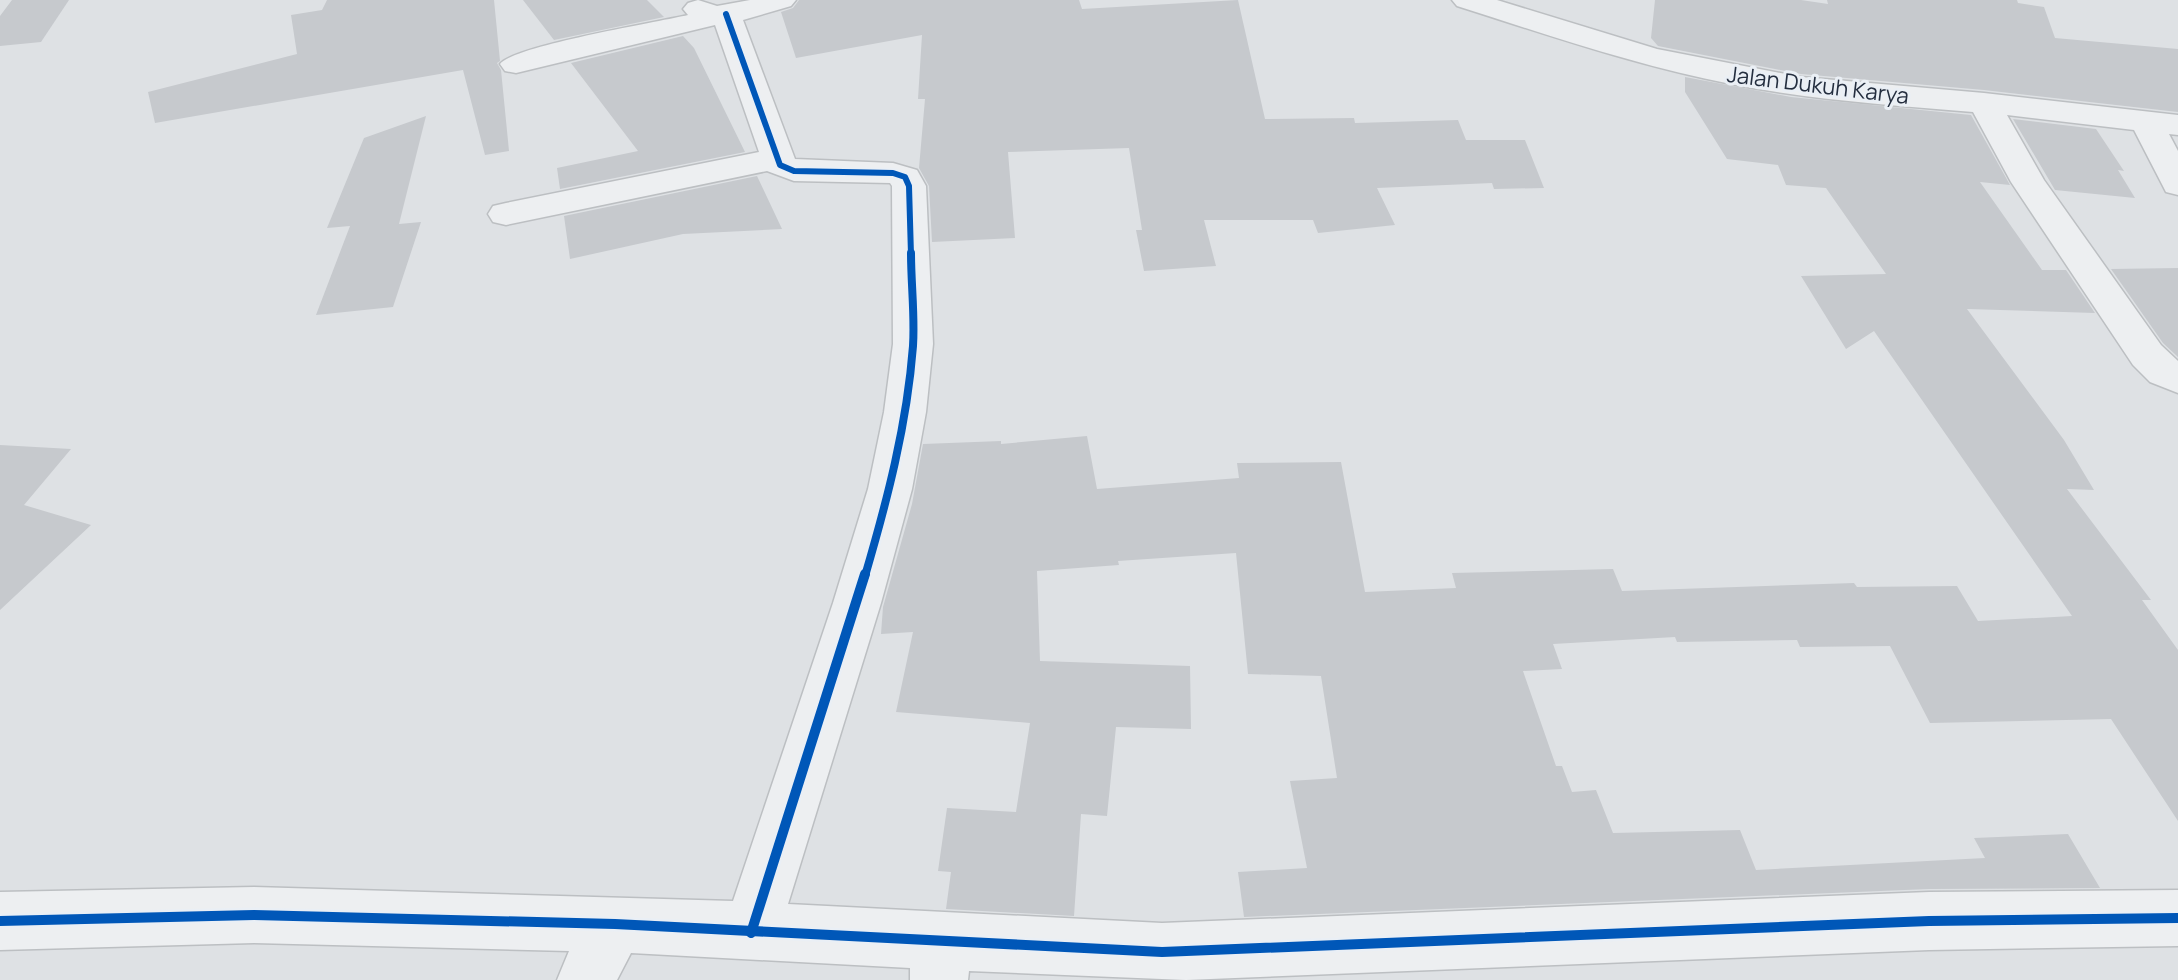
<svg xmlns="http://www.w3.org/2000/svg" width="2178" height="980" font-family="Manrope,sans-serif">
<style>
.building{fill:#c6c9cd}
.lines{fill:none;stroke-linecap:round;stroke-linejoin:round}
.minor-casing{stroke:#bcbfc2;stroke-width:3}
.minor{fill:#edeff1;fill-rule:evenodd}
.cycleway-far2-casing{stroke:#eaeff5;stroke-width:10}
.cycleway-far1-casing{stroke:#eaeff5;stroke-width:13}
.cycleway-casing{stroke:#eaeff5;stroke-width:15}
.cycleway-far2{stroke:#0057b8;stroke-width:6}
.cycleway-far1{stroke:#0057b8;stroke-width:8}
.cycleway{stroke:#0057b8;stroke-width:10}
.labels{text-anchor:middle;stroke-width:6;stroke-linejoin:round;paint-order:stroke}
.far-street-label{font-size:22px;fill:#242e3f;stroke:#eaeff5}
</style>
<rect width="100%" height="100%" fill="#dee1e4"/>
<!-- building -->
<g class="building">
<polygon points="12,0 69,0 41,42 0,46 0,16"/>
<polygon points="327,0 494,0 500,61 497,63 501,70 509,151 485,155 463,70 155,123 148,92 297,54 291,15 322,10"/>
<polygon points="523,0 647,0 664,17 554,40"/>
<polygon points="799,0 1079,0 1082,9 1238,0 1265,119 1354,118 1355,123 1458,120 1466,140 1525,140 1544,188 1494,189 1492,183 1377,188 1395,225 1318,233 1313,220 1204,220 1216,266 1144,271 1136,230 1142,230 1129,148 1008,152 1015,238 932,242 929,186 919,168 925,99 918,99 922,35 796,58 781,12 793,8"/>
<polygon points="1655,0 1801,0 1828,4 1827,0 2017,0 2018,3 2044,7 2055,38 2178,49 2178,112 1984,90 1801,74 1658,46 1651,38"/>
<polygon points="683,36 694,48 745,152 560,189 557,168 638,151 571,63"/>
<polygon points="1685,77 1791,97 1971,115 2010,185 1980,182 2042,270 2066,270 2095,313 1967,309 2064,440 2094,490 2067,489 2151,600 2142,600 2178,650 2178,821 2111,719 1930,723 1890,646 1800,647 1797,640 1677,642 1675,637 1553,644 1562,669 1523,671 1556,766 1562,766 1572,792 1596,790 1613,833 1740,830 1756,870 1985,858 1974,838 2068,834 2100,888 1929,889 1244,917 1238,872 1307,868 1290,781 1337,778 1321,676 1248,674 1236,553 1118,561 1119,565 1037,571 1040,661 1190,666 1191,729 1116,727 1107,816 1081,814 1074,916 946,909 951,872 938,871 947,808 1016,812 1030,723 896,712 913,632 881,634 883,607 912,504 923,444 1001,441 1001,444 1087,436 1097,489 1239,478 1237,463 1341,462 1365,592 1456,588 1452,573 1613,569 1622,591 1854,583 1857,587 1957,586 1978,621 2072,616 1874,331 1846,349 1801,276 1886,274 1826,188 1786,185 1778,165 1727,159 1685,92"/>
<polygon points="426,116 399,224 421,222 393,307 316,315 350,226 327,228 364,138"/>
<polygon points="2013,119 2096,129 2124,171 2118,170 2135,198 2055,190"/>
<polygon points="757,176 782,229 683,234 570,259 564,216"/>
<polygon points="2178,268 2178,357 2163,343 2111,269"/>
<polygon points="0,445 71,449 24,505 91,525 0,610"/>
</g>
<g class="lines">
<defs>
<g id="minor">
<path d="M 698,0 L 717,6 L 750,0 L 796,0 L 791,6 L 743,20 L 795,159 L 893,163 L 917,170 L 926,186 L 933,344 L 926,412 L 912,489 L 881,603 L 788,904 L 1162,923 L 1929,892 L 2178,890 L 2178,946 L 1929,950 L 1186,980 L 969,971 L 968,980 L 910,980 L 910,968 L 631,953 L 617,980 L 557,980 L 569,951 L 254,943 L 0,950 L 0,892 L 254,887 L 733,901 L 833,603 L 868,489 L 884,412 L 893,344 L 892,186 L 890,183 L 794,181 L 767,171 L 506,225 L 493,222 L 488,214 L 493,206 L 506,203 L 759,152 L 715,25 L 516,73 L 505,71 L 500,64 C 513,46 658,22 688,15 L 683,9 L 688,3 Z"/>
<path d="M 1452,0 L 1497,0 L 1657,49 L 1801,77 L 1984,93 L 2178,115 L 2178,135 L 2169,134 L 2178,151 L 2178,195 L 2166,192 L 2134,130 L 2007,115 L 2044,180 L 2161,345 L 2178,361 L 2178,393 L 2150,382 L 2133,365 L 2011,182 L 1973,112 C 1892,105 1811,100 1731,84 C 1638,66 1548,35 1457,6 Z"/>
</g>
</defs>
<!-- minor casing -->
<use href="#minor" class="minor-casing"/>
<!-- minor -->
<use href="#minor" class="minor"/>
<defs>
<polyline id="cycleway-far2" points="726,14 780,165 794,171 893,173 905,177 909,186 911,255"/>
<path id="cycleway-far1" d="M 865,576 C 887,501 907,425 913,346 C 915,316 911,284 911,253"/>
<g id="cycleway">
<polyline points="0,921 254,915 615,924 1162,952 1929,921 2178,918"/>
<polyline points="751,933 865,574"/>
</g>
</defs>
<!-- cycleway-far2 casing -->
<use href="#cycleway-far2" class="cycleway-far2-casing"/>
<!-- cycleway-far1 casing -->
<use href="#cycleway-far1" class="cycleway-far1-casing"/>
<!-- cycleway casing -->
<use href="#cycleway" class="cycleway-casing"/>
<!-- cycleway-far2 -->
<use href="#cycleway-far2" class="cycleway-far2"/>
<!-- cycleway-far1 -->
<use href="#cycleway-far1" class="cycleway-far1"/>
<!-- cycleway -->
<use href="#cycleway" class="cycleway"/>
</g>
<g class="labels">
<!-- far-street labels -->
<g class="far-street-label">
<text transform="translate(1818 85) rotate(7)" y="8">Jalan Dukuh Karya</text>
</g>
</g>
</svg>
